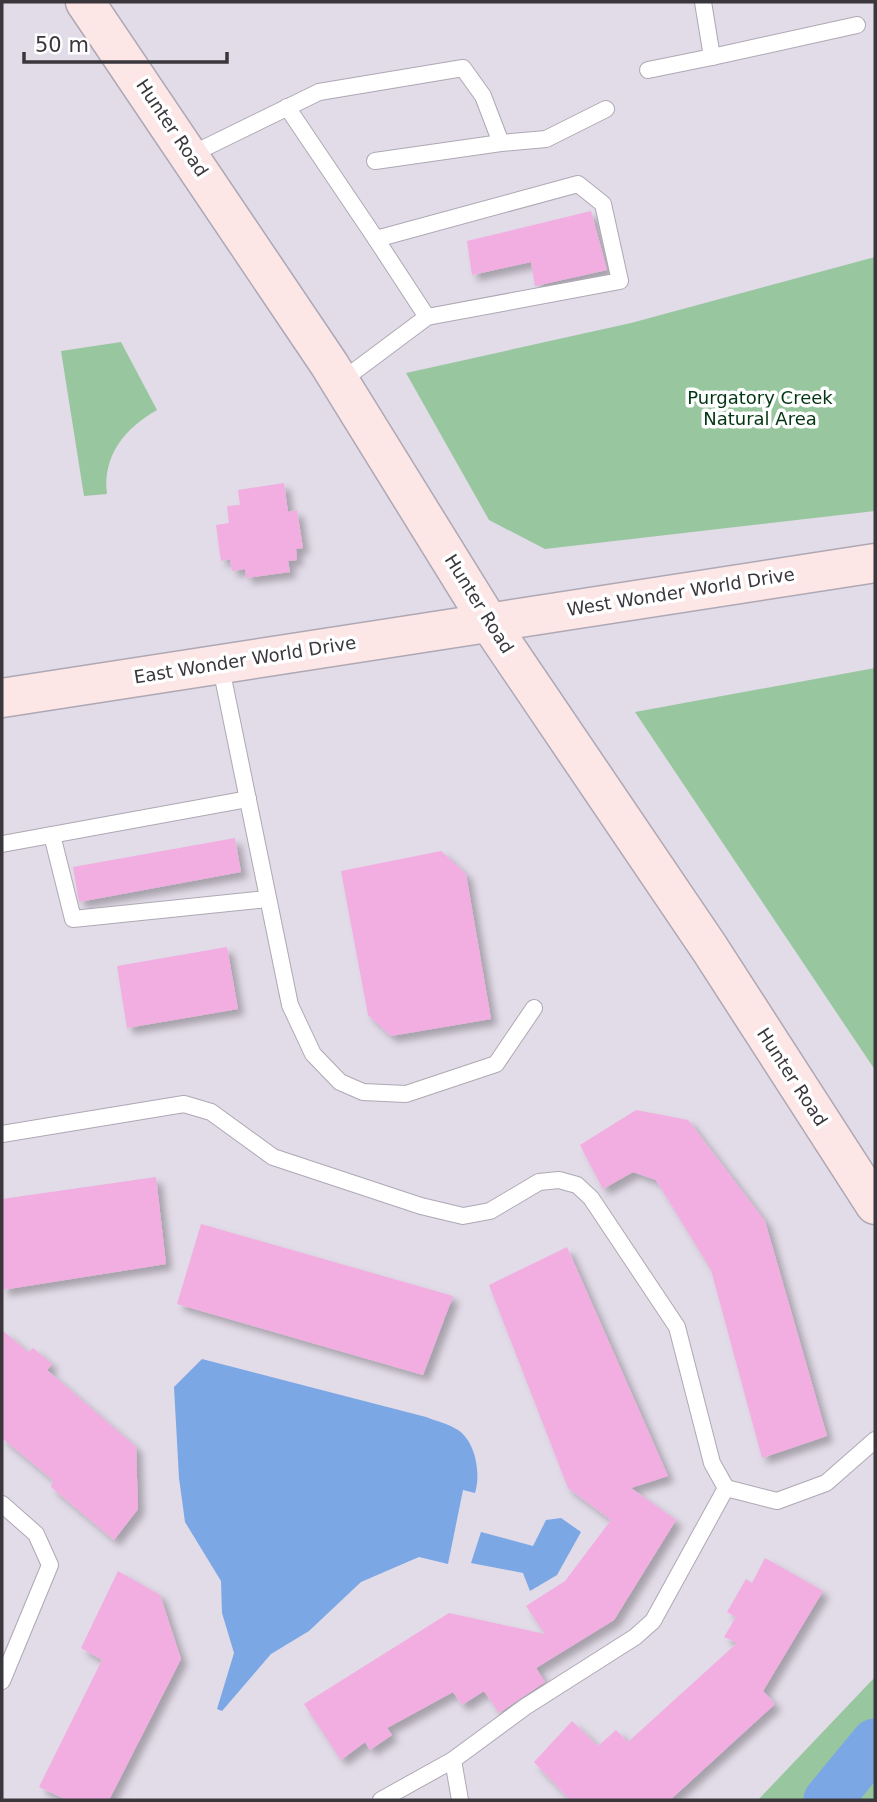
<svg xmlns="http://www.w3.org/2000/svg" width="877" height="1802" font-family="'DejaVu Sans',sans-serif">
<style>
.green{fill:#98c79f}
.water{fill:#7ca7e5}
.lines{fill:none;stroke-linecap:round;stroke-linejoin:round}
.river{stroke:#7ca7e5;stroke-width:49}
.building{fill:#f2aee1;filter:url(#shadow)}
.lane-casing{stroke:#aea8b4;stroke-width:18}
.secondary-casing{stroke:#aea8b4;stroke-width:41}
.lane{stroke:#fff;stroke-width:16}
.secondary{stroke:#fce6e6;stroke-width:38}
.labels{text-anchor:middle;stroke-width:7;stroke-linejoin:round;paint-order:stroke}
.street-label{font-size:18px;fill:#3a373c;stroke:#fff}
.park-label{font-size:18px;fill:#023512;stroke:#fff}
</style>
<defs>
<filter id="shadow"><feDropShadow dx="6" dy="6" stdDeviation="3.5" flood-color="#0004"/></filter>
</defs>
<rect width="100%" height="100%" fill="#e2dbe8"/>
<!-- green -->
<g class="green">
<polygon points="875,257 875,511 545,549 489,520 406,373 631,323"/>
<path d="M 121,342 L 157,410 C 125,428 102,456 107,494 L 84,496 L 61,351 Z"/>
<polygon points="875,668 875,1070 635,712"/>
<polygon points="875,1677 875,1800 758,1800"/>
</g>
<!-- water -->
<g class="water">
<path d="M 202,1359 L 426,1417 C 436,1421 449,1424 458,1430 C 476,1442 481,1474 475,1493 L 463,1490 L 448,1564 L 419,1557 L 361,1582 L 309,1631 L 271,1654 L 222,1711 L 217,1709 L 234,1653 L 222,1613 L 221,1581 L 185,1522 L 179,1478 L 174,1387 Z"/>
<polygon points="561,1518 581,1532 557,1575 530,1591 523,1573 471,1563 481,1532 533,1546 546,1520"/>
</g>
<g class="lines">
<!-- river -->
<polyline class="river" points="828,1800 875,1743"/>
</g>
<!-- building -->
<g class="building">
<polygon points="591,211 607,270 535,286 531,262 472,275 467,241"/>
<polygon points="284,483 288,512 297,510 303,548 296,549 297,560 288,561 290,572 246,578 245,569 232,571 230,559 221,561 216,525 229,523 227,506 240,505 238,490"/>
<polygon points="235,838 241,872 79,902 73,867"/>
<polygon points="441,851 466,874 491,1019 391,1036 368,1015 341,871"/>
<polygon points="227,947 238,1009 127,1028 117,966"/>
<polygon points="636,1110 688,1120 765,1221 827,1436 762,1458 711,1270 656,1180 633,1172 603,1189 580,1145"/>
<polygon points="156,1177 166,1264 2,1290 2,1199"/>
<polygon points="201,1224 453,1296 423,1375 177,1304"/>
<polygon points="567,1247 668,1476 631,1488 676,1520 614,1620 536,1668 545,1682 499,1713 484,1691 462,1705 453,1692 387,1728 392,1735 370,1750 365,1742 341,1760 304,1704 449,1613 545,1634 526,1606 565,1581 611,1520 568,1488 489,1285"/>
<polygon points="2,1330 28,1352 33,1348 52,1364 47,1370 136,1447 138,1509 114,1540 51,1487 53,1480 2,1438"/>
<polygon points="765,1558 823,1591 763,1691 775,1704 670,1800 570,1800 534,1762 572,1721 598,1746 616,1730 628,1742 737,1643 724,1637 736,1617 727,1612 746,1579 752,1583"/>
<polygon points="118,1571 160,1595 181,1659 109,1800 67,1800 39,1787 102,1660 81,1648"/>
</g>
<g class="lines">
<defs>
<g id="lane">
<polyline points="703,2 712,57 857,25"/>
<polyline points="648,70 712,57"/>
<polyline points="287,107 376,239 578,184 603,204 620,281 427,317 340,382"/>
<polyline points="190,155 319,92 463,68 483,96 501,143 546,139 606,109"/>
<polyline points="375,161 501,143"/>
<polyline points="376,239 427,317"/>
<polyline points="220,663 290,1005 313,1054 340,1082 363,1092 406,1094 496,1064 534,1008"/>
<polyline points="52,835 73,919 267,899"/>
<polyline points="2,844 248,799"/>
<polyline points="2,1134 184,1104 211,1112 273,1157 421,1206 463,1216 490,1211 539,1182 559,1180 577,1185 591,1198 677,1327 712,1463 726,1488 777,1501 826,1483 875,1440"/>
<polyline points="2,1504 36,1534 50,1565 2,1681"/>
<polyline points="381,1800 453,1760"/>
<polyline points="460,1800 453,1760 525,1707 635,1637 653,1621 726,1488"/>
</g>
<g id="secondary">
<polyline points="85,2 329,364 488,621 710,949 875,1205"/>
<polyline points="2,698 875,563"/>
</g>
</defs>
<!-- lane casing -->
<use href="#lane" class="lane-casing"/>
<!-- secondary casing -->
<use href="#secondary" class="secondary-casing"/>
<!-- lane -->
<use href="#lane" class="lane"/>
<!-- secondary -->
<use href="#secondary" class="secondary"/>
</g>
<g class="labels">
<!-- street labels -->
<g class="street-label">
<text transform="translate(172 128) rotate(56)" y="6">Hunter Road</text>
<text transform="translate(681 592) rotate(-9)" y="6">West Wonder World Drive</text>
<text transform="translate(479 604) rotate(58)" y="6">Hunter Road</text>
<text transform="translate(245 660) rotate(-9)" y="6">East Wonder World Drive</text>
<text transform="translate(792 1077) rotate(57)" y="6">Hunter Road</text>
</g>
<!-- park labels -->
<g class="park-label">
<text x="760" y="404">Purgatory Creek<tspan x="760" dy="21">Natural Area</tspan></text>
</g>
</g>
<!-- border -->
<rect width="877" height="1802" fill="none" stroke="#3a373c" stroke-width="7"/>
<!-- scale -->
<path d="M24 52v10h203v-10" fill="none" stroke="#3a373c" stroke-width="3.5"/>
<text x="35" y="52" font-size="21" fill="#3a373c" stroke="#ffffff" stroke-width="5" paint-order="stroke">50 m</text>
</svg>
